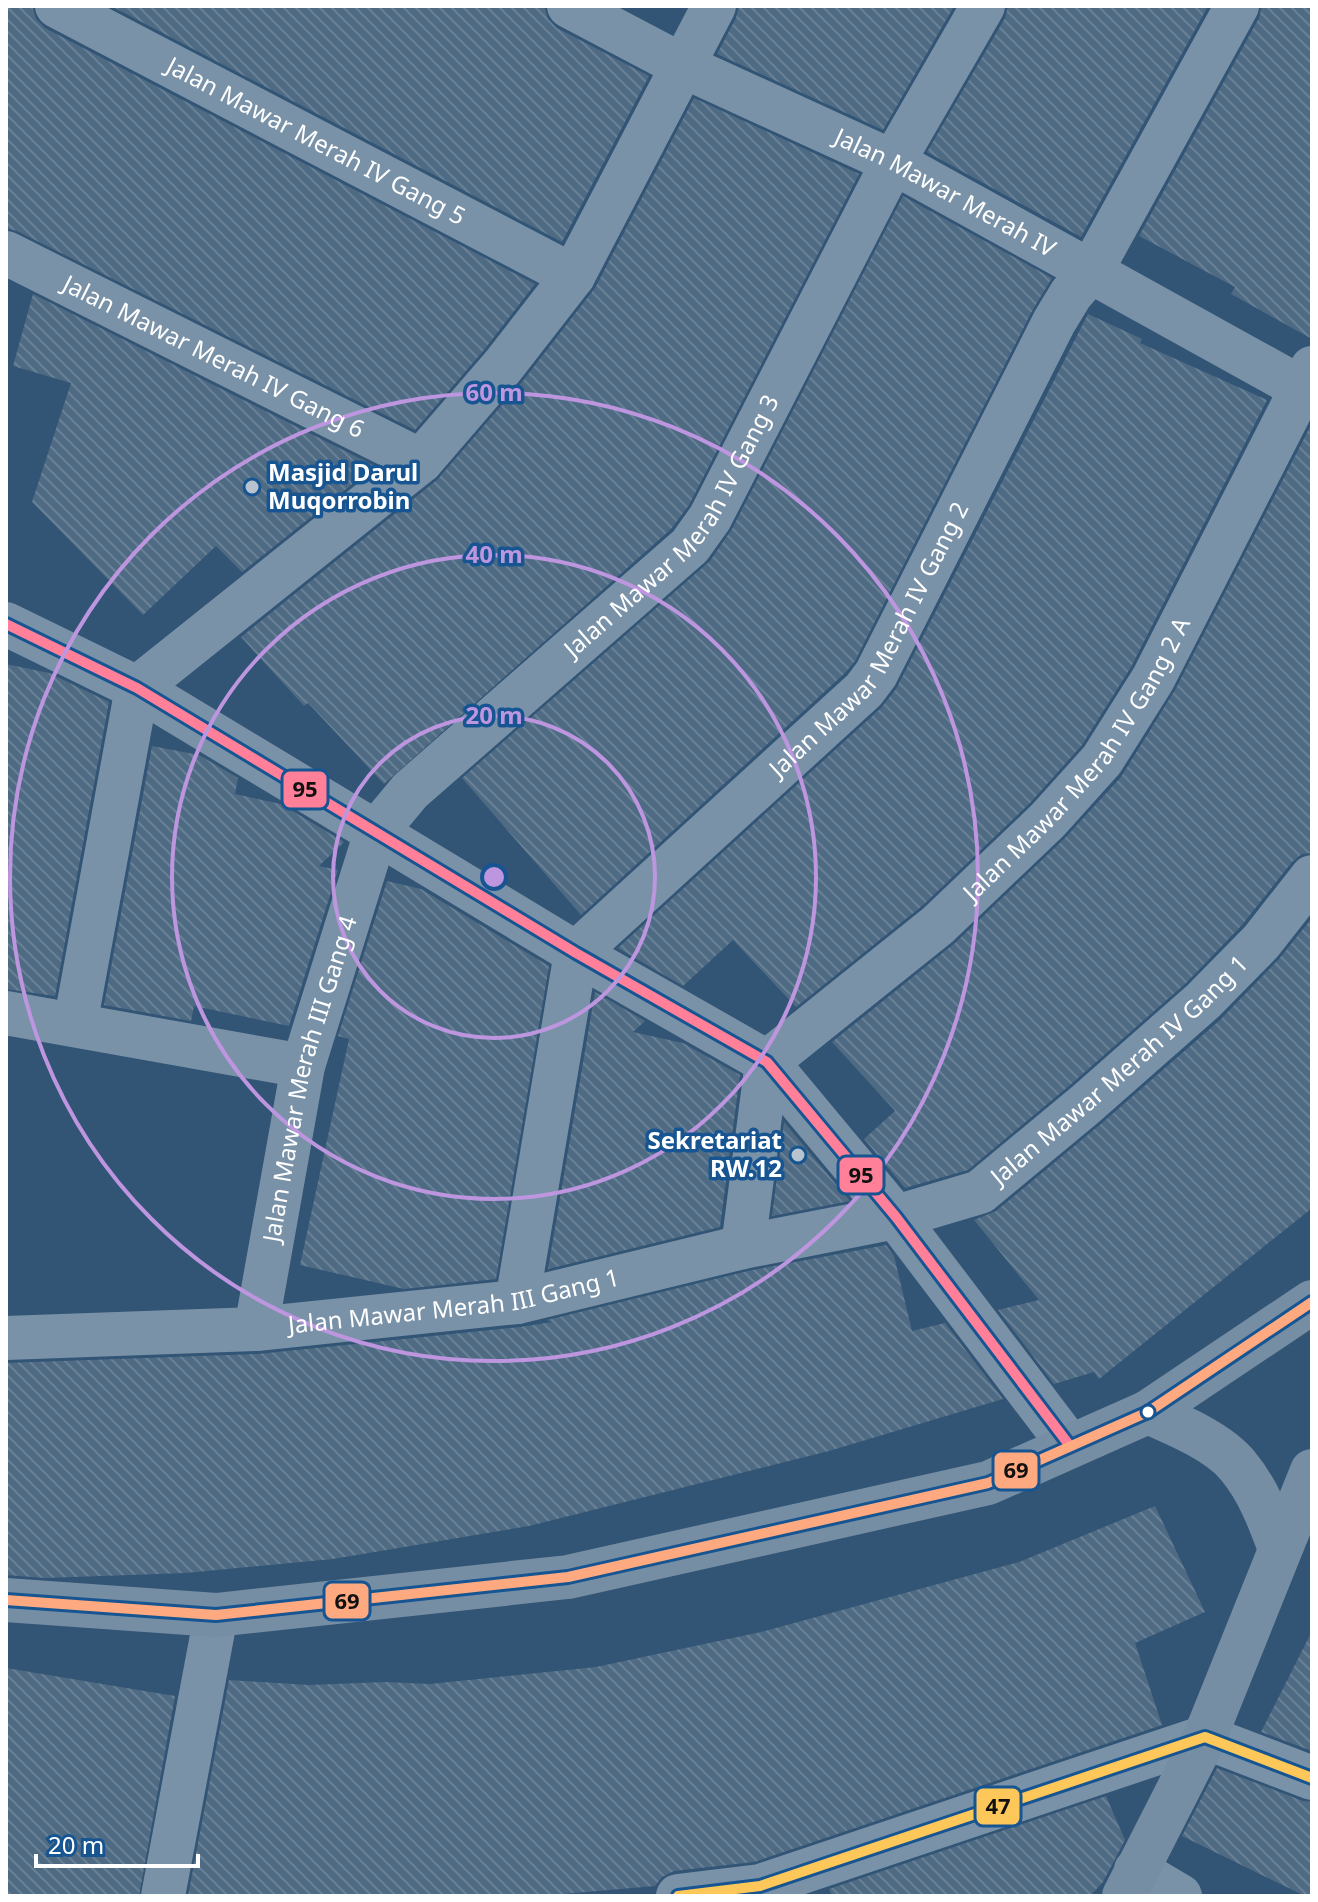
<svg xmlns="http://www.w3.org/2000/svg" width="1318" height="1902" font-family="'Noto Sans',sans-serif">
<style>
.building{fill:url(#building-back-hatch)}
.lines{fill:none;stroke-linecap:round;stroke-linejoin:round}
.street{stroke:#7a92a8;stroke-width:44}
.secondary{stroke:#768ea4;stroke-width:44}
.bus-1-casing{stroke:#165591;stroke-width:16}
.bus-2-casing{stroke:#165591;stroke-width:16}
.bus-3-casing{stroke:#165591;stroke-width:16}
.bus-1{stroke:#ff8098;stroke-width:10}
.bus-2{stroke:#ffa980;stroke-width:10}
.bus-3{stroke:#fdc75a;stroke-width:10}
.ring{fill:none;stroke:#bd96df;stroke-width:4}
.poi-dot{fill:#b7c3cf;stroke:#165591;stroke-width:3}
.bus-dot{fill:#fff;stroke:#165591;stroke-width:3}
.labels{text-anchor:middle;stroke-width:7;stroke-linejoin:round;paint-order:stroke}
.street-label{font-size:24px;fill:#fff;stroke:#165591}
.poi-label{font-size:24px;font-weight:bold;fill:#fff;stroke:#165591;text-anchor:start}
.centre{fill:#bd96df;stroke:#165591;stroke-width:4}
.ring-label{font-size:24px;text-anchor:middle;font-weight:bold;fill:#bd96df;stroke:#165591;stroke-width:7;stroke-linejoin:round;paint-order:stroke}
.line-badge{stroke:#165591;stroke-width:3}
.pale-badge-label{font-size:22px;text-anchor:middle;font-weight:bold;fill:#111}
</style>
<defs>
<pattern id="building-back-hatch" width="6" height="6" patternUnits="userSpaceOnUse" patternTransform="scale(2)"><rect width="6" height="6" fill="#4f6b84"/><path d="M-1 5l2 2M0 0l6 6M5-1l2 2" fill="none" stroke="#698196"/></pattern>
</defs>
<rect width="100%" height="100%" fill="#325475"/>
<!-- building -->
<g class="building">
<polygon points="6,6 32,6 36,19 45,28 535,284 484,350 415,430 17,231 6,228"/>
<polygon points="111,6 544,6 548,19 557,28 649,76 562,242"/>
<polygon points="739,6 954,6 883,130 717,54 736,18"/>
<polygon points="1008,6 1208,6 1081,237 927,152 1005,18"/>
<polygon points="1262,6 1312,6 1312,339 1231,294 1235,287 1139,236 1259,18"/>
<polygon points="694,98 859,174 689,505 671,529 384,784 308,703 304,706 241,637 437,480 522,382 595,288"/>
<polygon points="903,196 1052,278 1032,311 855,661 845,673 581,915 462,778 710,561 732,529"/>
<polygon points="33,294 375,466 242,572 216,546 143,615 32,502 71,383 13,366"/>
<polygon points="1088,314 1142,339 1140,343 1267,400 1131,667 1082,745 1030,803 922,906 796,1007 733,940 683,986 618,948 881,708 896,689"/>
<polygon points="1312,423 1312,853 1302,854 1292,862 1242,925 1186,983 1070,1085 968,1170 905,1188 864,1139 895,1111 832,1042 955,943 1065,838 1121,777 1175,690"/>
<polygon points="6,664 49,673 109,702 55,996 6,989"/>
<polygon points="152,746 199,755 238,778 235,794 281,804 344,842 319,866 338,870 289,1026 194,1006 191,1021 104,1005"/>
<polygon points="387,881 421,889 549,966 496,1279 404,1289 300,1265 349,1039 338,1036"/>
<polygon points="1312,918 1312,1208 1099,1379 1094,1372 1054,1384 998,1310 1039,1300 974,1220 996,1211 1102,1123 1220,1020 1279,959"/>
<polygon points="595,992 645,1021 633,1032 683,1043 740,1075 720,1227 548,1269"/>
<polygon points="784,1122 850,1201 772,1216"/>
<polygon points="886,1245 894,1256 912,1331 945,1323 1003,1399 829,1451 529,1526 333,1559 186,1573 45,1578 6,1575 6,1363 258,1354 520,1327 552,1322 547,1320 748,1271"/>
<polygon points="1155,1506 1205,1612 1135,1643 1162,1725 754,1862 674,1871 662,1877 655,1886 540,1896 188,1896 229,1680 309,1685 385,1682 430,1684 596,1667 761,1632 1019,1562"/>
<polygon points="1312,1631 1312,1751 1261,1732"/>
<polygon points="6,1668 175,1696 139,1896 6,1896"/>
<polygon points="1217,1768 1303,1801 1312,1802 1312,1896 1305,1896 1182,1836"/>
<polygon points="1106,1796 1125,1840 1103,1882 1090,1896 832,1896 829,1889"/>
</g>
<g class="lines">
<!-- street -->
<g class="street">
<path id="s1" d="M 57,6 L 573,276"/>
<path id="s2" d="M 569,6 L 681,65 L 893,162 L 1312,394"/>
<path id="s3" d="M 6,253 L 421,461"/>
<polyline points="6,624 137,688 576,953 767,1062 896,1217 1070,1446"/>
<polyline points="6,1013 303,1066"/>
<polyline points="75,1025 137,688 421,461 503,366 573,276 714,6"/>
<path id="s4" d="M 743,1247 L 767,1062 L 938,925 L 1048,820 L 1102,760 L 1153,679 L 1312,368"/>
<path id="s5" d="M 517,1302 L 576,953 L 864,690 L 876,674 L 1054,322 L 1071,294 L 1091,271 L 1237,6"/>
<path id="s6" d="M 256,1329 L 303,1066 L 376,832 L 410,791 L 690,546 L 710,518 L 893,162 L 983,6"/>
<path id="s7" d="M 6,1338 L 256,1329 L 517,1302 L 743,1247 L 896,1217 L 980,1192 L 1086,1104 L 1203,1001 L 1261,942 L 1312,877"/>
<polyline points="1136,1870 1180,1896"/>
<polyline points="163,1896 216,1615"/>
<polyline points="678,1896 760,1886 1205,1737 1312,1778"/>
</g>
<!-- secondary -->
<g class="secondary">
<path d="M 1148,1412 C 1176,1424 1219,1442 1238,1466 C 1258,1490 1269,1519 1280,1549"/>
<polyline points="6,1600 216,1615 568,1577 988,1483 1148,1412 1312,1302"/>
<polyline points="1124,1896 1205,1737 1312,1471"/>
</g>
<defs>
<polyline id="bus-1" points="6,624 137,688 576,953 767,1062 896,1217 1070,1446"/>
<polyline id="bus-2" points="6,1600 216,1615 568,1577 988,1483 1148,1412 1312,1302"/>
<polyline id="bus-3" points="678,1896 760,1886 1205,1737 1312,1778"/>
</defs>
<!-- bus-1 casing -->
<use href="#bus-1" class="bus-1-casing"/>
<!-- bus-2 casing -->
<use href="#bus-2" class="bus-2-casing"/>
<!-- bus-3 casing -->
<use href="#bus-3" class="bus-3-casing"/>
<!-- bus-1 -->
<use href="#bus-1" class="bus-1"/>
<!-- bus-2 -->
<use href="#bus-2" class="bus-2"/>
<!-- bus-3 -->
<use href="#bus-3" class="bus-3"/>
</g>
<!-- distance rings -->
<g class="ring">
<circle cx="494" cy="877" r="161"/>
<circle cx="494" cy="877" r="322"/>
<circle cx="494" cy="877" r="484"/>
</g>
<!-- markers -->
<g class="poi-dot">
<circle cx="252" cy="487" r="8"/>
<circle cx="798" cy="1155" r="8"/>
</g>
<circle class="bus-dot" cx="1148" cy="1412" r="7"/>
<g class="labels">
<!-- street labels -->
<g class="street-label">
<text dy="8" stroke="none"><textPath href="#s1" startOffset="292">Jalan Mawar Merah IV Gang 5</textPath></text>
<text dy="8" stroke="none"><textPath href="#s2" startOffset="420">Jalan Mawar Merah IV</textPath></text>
<text dy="8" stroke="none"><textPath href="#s3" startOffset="232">Jalan Mawar Merah IV Gang 6</textPath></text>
<text dy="8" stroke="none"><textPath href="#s6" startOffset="942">Jalan Mawar Merah IV Gang 3</textPath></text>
<text dy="8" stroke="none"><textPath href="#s5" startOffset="788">Jalan Mawar Merah IV Gang 2</textPath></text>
<text dy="8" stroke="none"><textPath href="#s4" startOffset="624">Jalan Mawar Merah IV Gang 2 A</textPath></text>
<text dy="8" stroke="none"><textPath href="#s7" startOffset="1174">Jalan Mawar Merah IV Gang 1</textPath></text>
<text dy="8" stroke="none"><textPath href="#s6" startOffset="256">Jalan Mawar Merah III Gang 4</textPath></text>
<text dy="8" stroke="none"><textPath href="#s7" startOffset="450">Jalan Mawar Merah III Gang 1</textPath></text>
</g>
<!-- poi labels -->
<g class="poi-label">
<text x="268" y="481">Masjid Darul<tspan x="268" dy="28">Muqorrobin</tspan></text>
<text x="782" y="1149" text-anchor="end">Sekretariat<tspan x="782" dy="28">RW.12</tspan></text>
</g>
</g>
<circle cx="494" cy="877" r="12" class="centre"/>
<g class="ring-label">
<text x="494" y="401">60 m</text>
<text x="494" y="563">40 m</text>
<text x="494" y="724">20 m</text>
</g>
<g class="line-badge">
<rect x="282" y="770" width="46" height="39" rx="8" fill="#ff8098"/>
<rect x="838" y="1156" width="46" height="38" rx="8" fill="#ff8098"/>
<rect x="993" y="1451" width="46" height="39" rx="8" fill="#ffa980"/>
<rect x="324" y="1582" width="46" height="38" rx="8" fill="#ffa980"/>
<rect x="975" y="1787" width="46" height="39" rx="8" fill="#fdc75a"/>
</g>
<g class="pale-badge-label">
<text x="305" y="797">95</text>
<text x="861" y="1183">95</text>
<text x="1016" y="1478">69</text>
<text x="347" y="1609">69</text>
<text x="998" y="1814">47</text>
</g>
<!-- border -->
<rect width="1318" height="1902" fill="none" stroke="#ffffff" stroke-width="16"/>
<!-- scale -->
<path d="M36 1854v12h162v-12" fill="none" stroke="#ffffff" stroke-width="4"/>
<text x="48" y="1854" font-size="24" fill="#ffffff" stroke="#165591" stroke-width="6" paint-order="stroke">20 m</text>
</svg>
